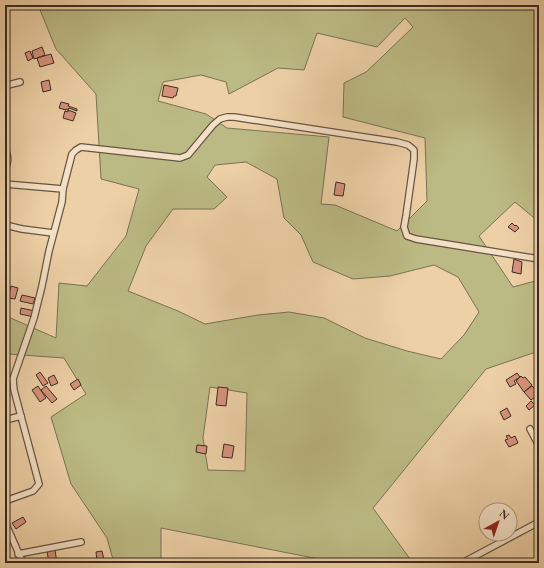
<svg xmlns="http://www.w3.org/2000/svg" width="544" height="568" font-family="'EB Garamond',serif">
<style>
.green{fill:#bcba84;stroke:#7a7254;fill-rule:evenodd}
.building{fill:#d7937c;stroke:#392b25}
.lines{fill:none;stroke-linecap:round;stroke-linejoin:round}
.minor-casing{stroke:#665445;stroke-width:8}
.minor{stroke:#f4e0c5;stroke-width:5.5}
</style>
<rect width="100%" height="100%" fill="#eed0a6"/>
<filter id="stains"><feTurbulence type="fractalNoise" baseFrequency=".005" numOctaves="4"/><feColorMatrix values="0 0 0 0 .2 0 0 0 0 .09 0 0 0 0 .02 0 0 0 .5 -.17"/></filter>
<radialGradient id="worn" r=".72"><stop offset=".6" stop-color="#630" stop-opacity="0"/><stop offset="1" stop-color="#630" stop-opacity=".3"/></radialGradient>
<!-- green -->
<path class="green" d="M 38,5 L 539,5 L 539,222 L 515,202 L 479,236 L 513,287 L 539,280 L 539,351 L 486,369 L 373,508 L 413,563 L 330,563 L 324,560 L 161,528 L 161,563 L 114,563 L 107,538 L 71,484 L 51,417 L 86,394 L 64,358 L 8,354 L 5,353 L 5,313 L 6,316 L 56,338 L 59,283 L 87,286 L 126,236 L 139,189 L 101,179 L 96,94 L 56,49 ZM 405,18 L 413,27 L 383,56 L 366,72 L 344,83 L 343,117 L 425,138 L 427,201 L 397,231 L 335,205 L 321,204 L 329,137 L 227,128 L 206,114 L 158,101 L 163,82 L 201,75 L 226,82 L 229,94 L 278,68 L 304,70 L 317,33 L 377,47 ZM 246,162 L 277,179 L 284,218 L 301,235 L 313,262 L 353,279 L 390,276 L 434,265 L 458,277 L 479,312 L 464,335 L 441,359 L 407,351 L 365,338 L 324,318 L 289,312 L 258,315 L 205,324 L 178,311 L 128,291 L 146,246 L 173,209 L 214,209 L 227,197 L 207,177 L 215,165 ZM 210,387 L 247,393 L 245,471 L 208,470 L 203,438 Z"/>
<!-- building -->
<g class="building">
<polygon points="42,47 45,55 34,59 32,51"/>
<polygon points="30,51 33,58 28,61 25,53"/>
<polygon points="51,54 54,63 40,67 37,58"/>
<polygon points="49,80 51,90 43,92 41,82"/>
<polygon points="164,85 178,88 176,96 174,96 173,98 162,96"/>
<polygon points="61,102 69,104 68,106 77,109 77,111 69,108 68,110 66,109 66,110 59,108"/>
<polygon points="68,110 76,113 73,121 63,118 65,111 68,112"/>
<polygon points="336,182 345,184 343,196 334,195"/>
<polygon points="512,223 515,226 516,225 519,228 515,232 508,227"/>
<polygon points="514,259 522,262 521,274 512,272"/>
<polygon points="11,286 18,288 15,299 8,298"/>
<polygon points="22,295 35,298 33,304 20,301"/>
<polygon points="21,308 35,311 34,317 20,314"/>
<polygon points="40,372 48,383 43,386 36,375"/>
<polygon points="517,373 520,377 514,381 516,384 510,387 506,380"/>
<polygon points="54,375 58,383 51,386 48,378"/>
<polygon points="521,376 523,378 525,377 532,385 524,392 516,381"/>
<polygon points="78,379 81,385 74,390 70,384"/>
<polygon points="38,386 46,398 40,402 32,390"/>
<polygon points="46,386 57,399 52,403 41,390"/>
<polygon points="532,386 539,394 531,400 524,392"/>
<polygon points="218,387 228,388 226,406 216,405"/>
<polygon points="531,401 535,405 529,410 526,406"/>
<polygon points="507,408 511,416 504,420 500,412"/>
<polygon points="509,435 511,438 515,436 518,443 509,447 505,440 508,439 506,436"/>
<polygon points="224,444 234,446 232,458 222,457"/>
<polygon points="197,445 207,446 206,454 196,452"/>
<polygon points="23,517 26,522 16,529 12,523"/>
<polygon points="55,550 57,563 49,563 47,551"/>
<polygon points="102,551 104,560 97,561 96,552"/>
</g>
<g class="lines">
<defs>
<g id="minor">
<polyline points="5,88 8,85 20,82"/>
<path d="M 5,148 C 9,158 8,161 5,171"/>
<polyline points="5,184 63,189"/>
<polyline points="5,225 22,229 53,233"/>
<polyline points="5,420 21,416"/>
<polyline points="530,429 539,446"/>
<polyline points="5,501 33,491 39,484 14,390 13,379 34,318 42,286 49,251 62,202 63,189 72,154 76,150 81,147 180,158 188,155 213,125 220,119 227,117 234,117 397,142 408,145 414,150 414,159 406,216 404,227 407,236 416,239 539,259"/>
<polyline points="5,522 23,563"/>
<polyline points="18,554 81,542"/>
<polyline points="462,563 539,522"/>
</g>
</defs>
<!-- minor casing -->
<use href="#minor" class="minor-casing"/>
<!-- minor -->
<use href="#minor" class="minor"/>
</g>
<!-- margin -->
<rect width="544" height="568" fill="none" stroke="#eed0a6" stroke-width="20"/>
<rect x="6" y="6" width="532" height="556" fill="none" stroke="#392b25" stroke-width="2"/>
<rect x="10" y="10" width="524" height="548" fill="none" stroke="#392b25"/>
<!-- north arrow -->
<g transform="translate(498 522) rotate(40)"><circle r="19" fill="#f4e0c5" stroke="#a99885"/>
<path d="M0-3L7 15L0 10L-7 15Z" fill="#8f2418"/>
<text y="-6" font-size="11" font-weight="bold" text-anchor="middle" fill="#392b25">N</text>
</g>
<rect width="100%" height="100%" filter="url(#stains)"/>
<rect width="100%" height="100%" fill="url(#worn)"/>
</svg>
